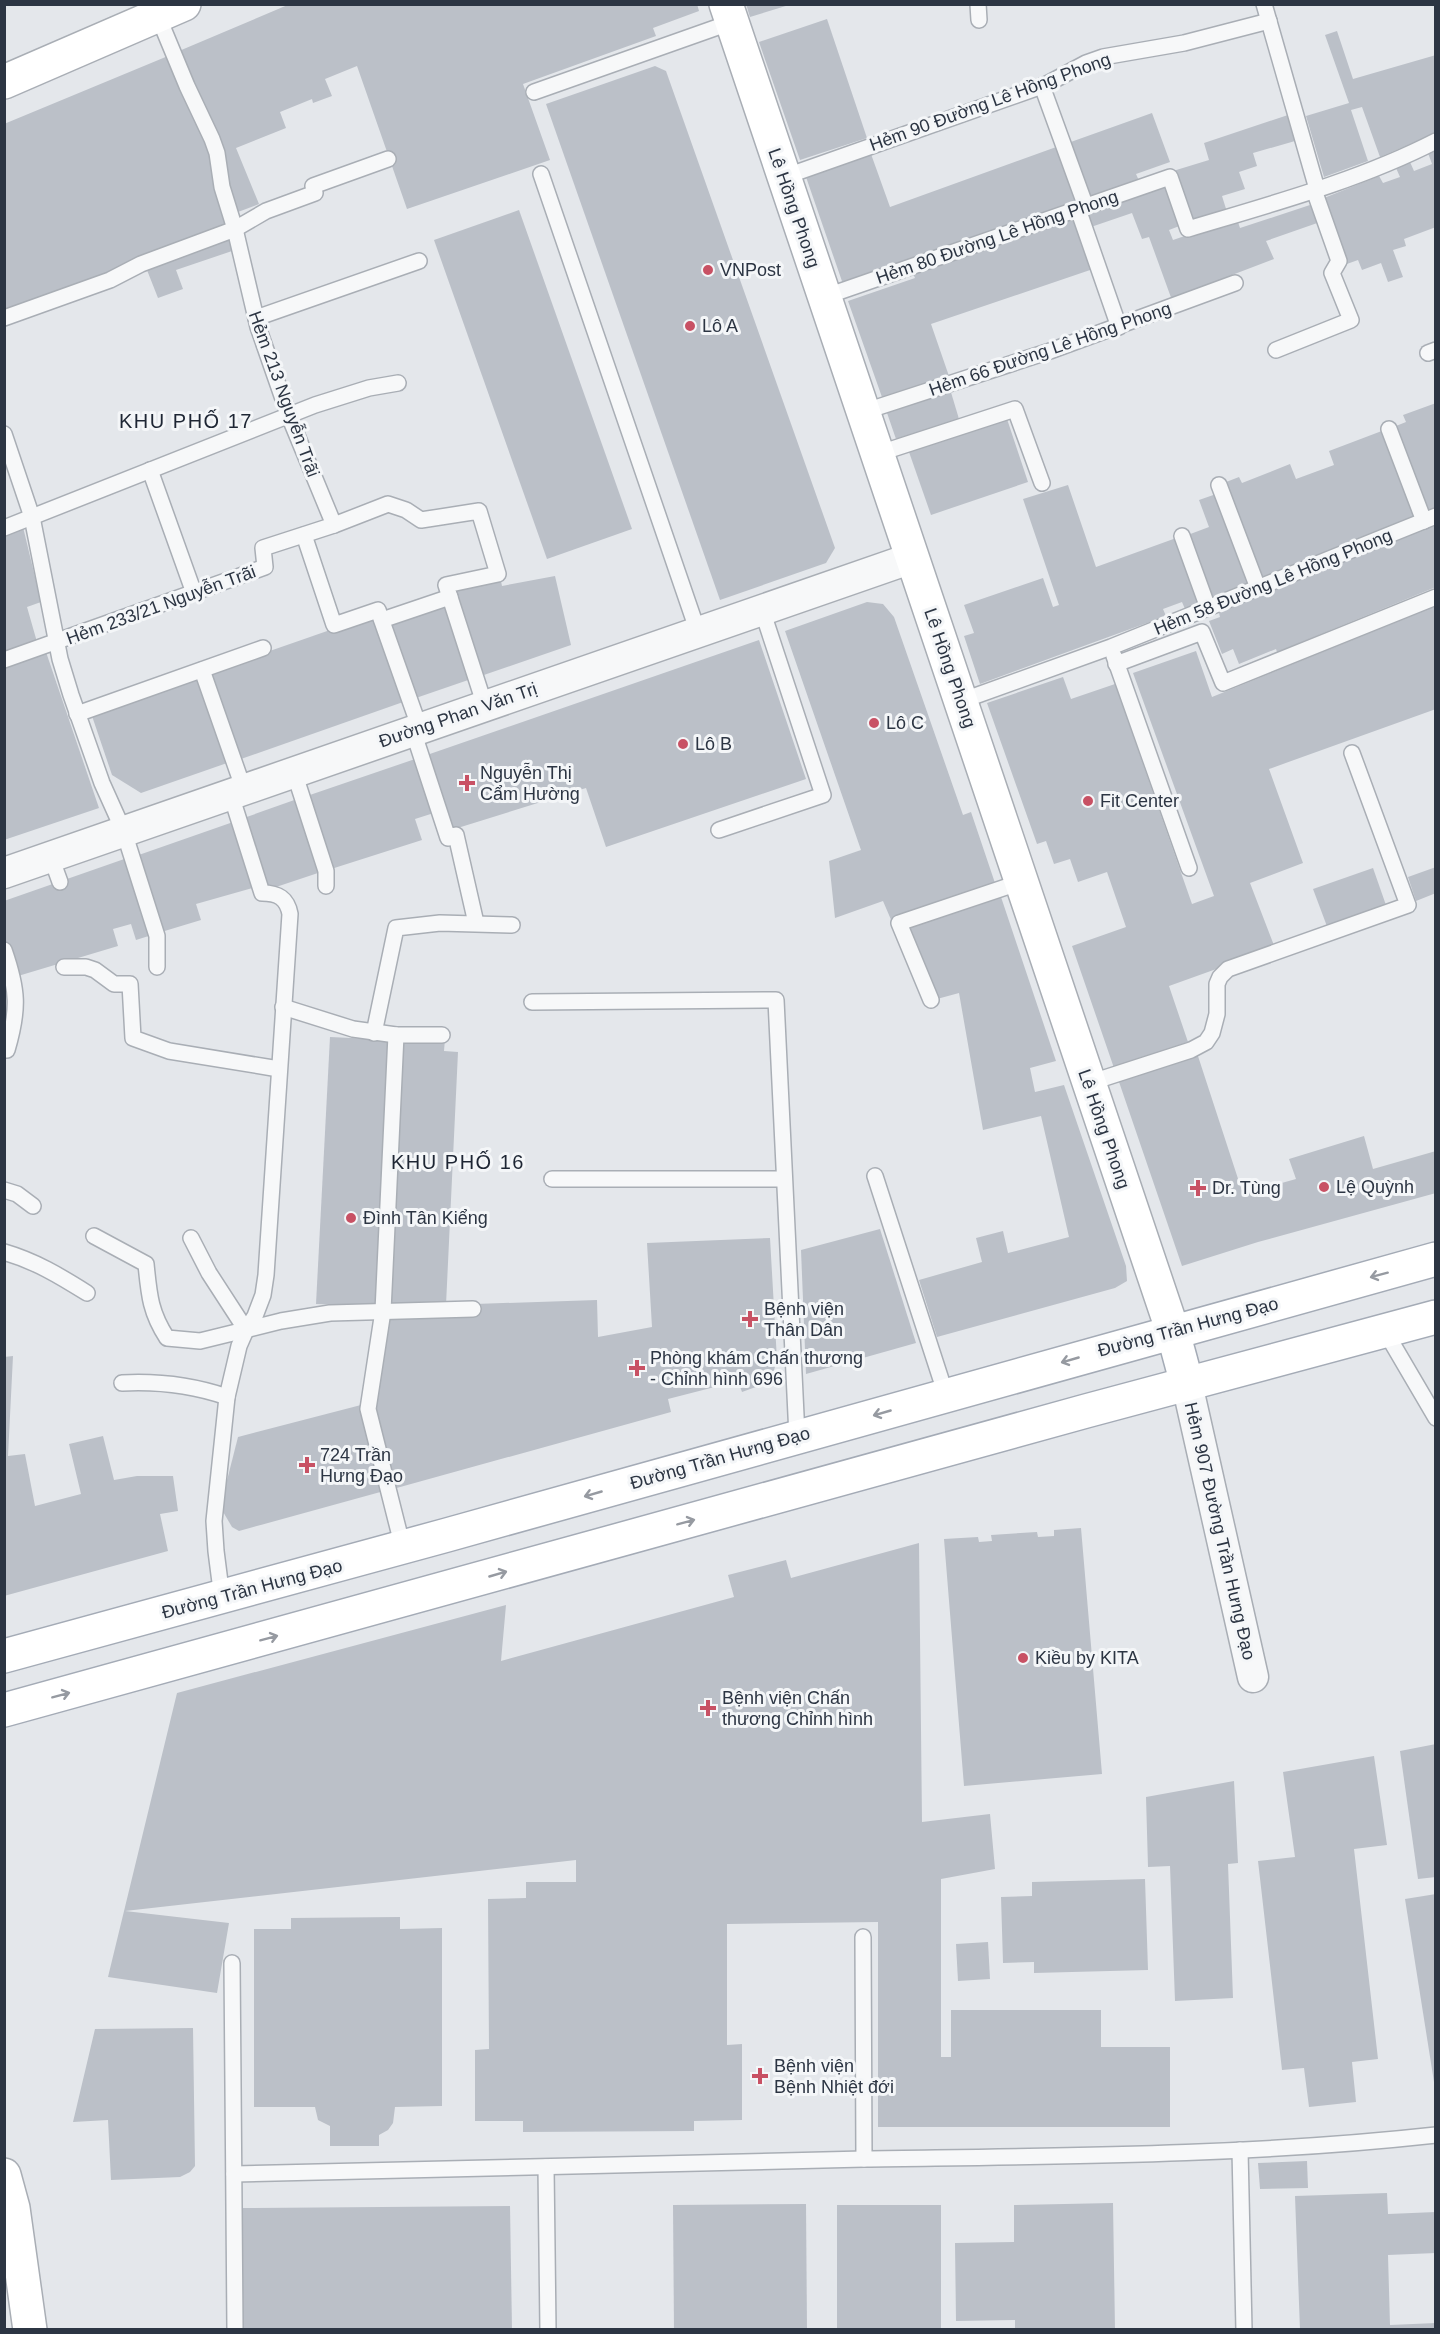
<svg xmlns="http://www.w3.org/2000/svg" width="1440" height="2334" font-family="Helvetica,sans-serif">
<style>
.building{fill:#bbc0c8}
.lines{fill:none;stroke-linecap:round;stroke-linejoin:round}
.lane-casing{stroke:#a9aeb5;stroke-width:18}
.street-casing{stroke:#a9aeb5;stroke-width:33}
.secondary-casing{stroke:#a9aeb5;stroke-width:36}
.primary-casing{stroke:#a4abb6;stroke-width:36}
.lane{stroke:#f7f8f9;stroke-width:15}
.street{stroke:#f7f8f9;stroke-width:30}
.secondary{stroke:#fff;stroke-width:33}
.primary{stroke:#fff;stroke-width:33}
.oneway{stroke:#969aa1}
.poi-dot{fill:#c85164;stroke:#f4f6f8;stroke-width:2}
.labels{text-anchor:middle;stroke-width:6;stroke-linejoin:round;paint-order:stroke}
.street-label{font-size:18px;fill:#2c3543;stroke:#f4f6f8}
.poi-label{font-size:18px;fill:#2c3543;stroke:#f4f6f8;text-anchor:start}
.neighbourhood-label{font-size:20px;letter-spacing:1.5px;fill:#1e2634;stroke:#f4f6f8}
</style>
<rect width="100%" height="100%" fill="#e4e7eb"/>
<!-- building -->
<g class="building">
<polygon points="290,4 697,4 699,11 653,28 656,36 523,84 550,160 407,209 357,66 325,79 332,96 313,103 312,99 280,112 286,128 236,148 259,204 238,212 179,51"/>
<polygon points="746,4 789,4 789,5 750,17"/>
<polygon points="827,19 867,138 800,160 759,42"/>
<polygon points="1337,31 1353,79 1436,55 1436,133 1380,157 1362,107 1351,110 1368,161 1324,177 1306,116 1349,103 1325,35"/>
<polygon points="168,56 200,127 216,170 212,171 231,228 4,310 4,124"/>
<polygon points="655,66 666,71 835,548 826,563 720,600 546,104"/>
<polygon points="1152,113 1170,162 1136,174 1140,183 1089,201 1068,143"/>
<polygon points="1288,115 1295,141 1253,153 1257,166 1239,172 1245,189 1222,196 1227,212 1192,223 1173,171 1209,160 1204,143"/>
<polygon points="1059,146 1080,205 844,287 806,177 871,154 890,207"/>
<polygon points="1436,149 1436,227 1404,239 1406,246 1393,250 1403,277 1388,282 1381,263 1362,270 1358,260 1344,265 1319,200 1379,176 1383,183 1400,177 1396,168 1410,162 1414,171 1432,164 1428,153"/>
<polygon points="1166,182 1182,225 1169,230 1173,240 1220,224 1222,228 1238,222 1240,228 1316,203 1323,221 1266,241 1274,259 1211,283 1212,288 1173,303 1149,237 1142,239 1132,213 1088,228 1081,212"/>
<polygon points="519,210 632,529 547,559 434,240"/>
<polygon points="1076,214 1096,268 931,324 950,379 883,400 848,301 915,278 912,271"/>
<polygon points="231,233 235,250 176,270 183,289 158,298 145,265"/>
<polygon points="950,389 959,419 896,439 886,410"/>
<polygon points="1436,403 1436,509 1425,514 1391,428 1406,422 1403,415"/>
<polygon points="1007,419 1028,482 931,515 909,452"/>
<polygon points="1387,429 1420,516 1256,580 1221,484 1239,477 1242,483 1290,464 1296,479 1334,465 1329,451"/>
<polygon points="1068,485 1096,567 1179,537 1202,602 1185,609 1182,602 1163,609 1166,616 980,684 964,636 974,633 964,605 1043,578 1053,607 1059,605 1023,499"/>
<polygon points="1219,493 1252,582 1208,599 1185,536 1209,527 1199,500"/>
<polygon points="1436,524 1436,587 1277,652 1276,649 1239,664 1233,649 1222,654 1209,621 1220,617 1219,613"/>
<polygon points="23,527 41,602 27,607 37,642 4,653 4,535"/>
<polygon points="500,576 502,586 555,576 571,645 478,677 448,586"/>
<polygon points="448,602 474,678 413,699 386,622"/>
<polygon points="867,602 883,604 894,617 963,815 971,812 996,886 892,922 883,901 835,918 829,861 861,850 785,631"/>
<polygon points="1436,606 1436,709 1269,769 1303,863 1250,883 1275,948 1169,986 1188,1042 1114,1068 1072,946 1126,927 1107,872 1078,882 1070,859 1054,864 1046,841 1037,844 987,703 1063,677 1071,699 1115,684 1192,904 1214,896 1133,673 1196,651 1212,697"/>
<polygon points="376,614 406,701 238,760 207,673"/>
<polygon points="759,640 806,779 606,847 586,788 448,831 424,756"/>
<polygon points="46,652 99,808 4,840 4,666"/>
<polygon points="199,675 230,762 141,793 112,775 91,713"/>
<polygon points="418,758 437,812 415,819 422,840 328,870 304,797"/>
<polygon points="300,798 324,871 264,891 241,819"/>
<polygon points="236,821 256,887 196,904 201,920 158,933 133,857"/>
<polygon points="130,857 155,934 136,940 131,924 113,929 118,946 18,976 4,938 4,901"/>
<polygon points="1436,867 1436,893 1416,901 1408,877"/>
<polygon points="1373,868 1387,908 1328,929 1313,889"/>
<polygon points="1000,894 1056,1061 1030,1068 1035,1092 1064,1085 1126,1266 1127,1281 1115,1288 937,1337 919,1280 982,1262 976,1238 1003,1231 1008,1253 1069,1237 1041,1116 983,1130 959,993 937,999 907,925"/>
<polygon points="404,1036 445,1039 444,1051 458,1052 446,1305 388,1306"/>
<polygon points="330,1037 393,1040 377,1306 316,1304"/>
<polygon points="1197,1053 1243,1194 1296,1179 1289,1159 1364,1136 1373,1169 1436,1151 1436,1193 1258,1242 1182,1266 1118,1079"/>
<polygon points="880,1229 916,1343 806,1374 801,1250"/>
<polygon points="770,1238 777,1360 772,1377 764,1384 742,1392 738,1381 668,1399 671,1412 393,1489 374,1418 386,1317 475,1304 597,1300 598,1337 652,1327 647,1243"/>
<polygon points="13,1356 8,1456 25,1454 35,1506 81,1494 69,1444 103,1436 114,1480 137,1476 173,1476 178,1511 160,1514 168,1551 4,1596 4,1357"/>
<polygon points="361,1405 384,1491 239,1531 232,1527 222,1510 222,1500 238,1437"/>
<polygon points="1081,1528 1102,1774 964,1786 944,1539 978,1537 979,1542 992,1541 991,1535 1037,1532 1038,1537 1054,1536 1054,1530"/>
<polygon points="919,1543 922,1822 990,1814 995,1869 941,1879 941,2057 951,2057 951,2010 1101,2010 1101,2047 1170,2047 1170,2127 878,2127 878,1922 727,1924 727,2045 742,2044 742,2120 694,2121 694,2131 523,2132 523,2121 475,2121 475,2050 489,2049 488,1899 526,1898 526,1882 576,1882 576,1860 125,1911 229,1923 217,1993 108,1977 177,1693 506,1605 501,1661 734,1597 728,1575 786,1560 791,1578"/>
<polygon points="1436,1744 1436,1877 1418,1879 1400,1751"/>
<polygon points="1374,1756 1387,1845 1354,1849 1378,2059 1352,2062 1356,2102 1309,2107 1304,2068 1282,2070 1258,1861 1295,1857 1283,1772"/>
<polygon points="1234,1781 1238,1863 1228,1864 1233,1998 1175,2001 1170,1866 1148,1867 1146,1797"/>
<polygon points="1145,1879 1148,1970 1034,1973 1034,1962 1003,1963 1001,1897 1032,1896 1032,1882"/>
<polygon points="1436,1894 1436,2082 1434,2082 1405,1899"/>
<polygon points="400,1917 400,1929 442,1928 442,2106 395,2107 393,2123 388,2130 379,2135 379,2146 330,2146 330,2126 318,2120 315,2107 254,2107 254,1929 291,1929 291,1918"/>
<polygon points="988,1942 990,1979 958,1981 956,1944"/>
<polygon points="193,2028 195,2166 190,2172 180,2177 111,2180 108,2120 73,2122 95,2029"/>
<polygon points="1307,2161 1308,2188 1260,2189 1258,2163"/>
<polygon points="1387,2193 1388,2214 1436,2212 1436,2253 1388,2255 1390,2325 1436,2323 1436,2330 1300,2330 1295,2196"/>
<polygon points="1113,2203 1115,2330 1015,2330 1015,2320 956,2321 955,2243 1014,2242 1014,2205"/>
<polygon points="806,2204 807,2330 674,2330 673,2205"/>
<rect x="837" y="2205" width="104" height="125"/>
<polygon points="510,2206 512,2330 243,2330 242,2208"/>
</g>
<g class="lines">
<defs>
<g id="lane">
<polyline points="978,4 979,20"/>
<polyline points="1264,4 1317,189"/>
<polyline points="158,16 187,86 212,139 217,153 222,187 235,229 258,327 289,416 334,525"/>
<polyline points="1042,86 1086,207"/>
<polyline points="534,92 732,22"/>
<polyline points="541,174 698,632"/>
<polyline points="784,177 1045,85 1086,63 1103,57 1184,43 1269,21"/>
<polyline points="1078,209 1119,327"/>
<path d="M 824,297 L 1170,177 L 1188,229 C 1271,204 1358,181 1436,141"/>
<polyline points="4,318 110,280 141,264 235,229 266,211 315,193 313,186 388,159"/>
<polyline points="256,318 419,261"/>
<polyline points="1276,350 1351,320 1332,273 1339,261 1314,190"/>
<polyline points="1428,353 1436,350"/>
<polyline points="863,412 1050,351 1235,283"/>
<polyline points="1389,429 1424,521"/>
<polyline points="4,434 32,517 60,659 71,695 102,783 124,832 157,936 157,967"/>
<polyline points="877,454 1015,409 1042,483"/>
<polyline points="150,470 194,593"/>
<polyline points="1219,485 1258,588"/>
<polyline points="4,528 315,405 369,388 398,383"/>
<polyline points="304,535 334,625 378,610 420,729"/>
<polyline points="1182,536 1208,608"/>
<polyline points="382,620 450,597"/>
<polyline points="1114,656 1189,868"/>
<polyline points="4,660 265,567 263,548 334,525 388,504 406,510 421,520 479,511 498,574 446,585 485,706"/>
<polyline points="1116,664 1202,632 1223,683 1436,597"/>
<polyline points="202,670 244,790"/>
<polyline points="961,701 1111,647 1436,516"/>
<polyline points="77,714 263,648"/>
<polyline points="413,731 448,838 456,835 476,923"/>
<polyline points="294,772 326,871 326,886"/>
<polyline points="719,830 823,795 762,610"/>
<polyline points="51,857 60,882"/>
<path d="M 4,950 C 18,990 19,1009 7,1050"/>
<polyline points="64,967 86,967 95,970 114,984 130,984 133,1038 169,1051 279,1069"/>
<polyline points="931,1000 899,923 1021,882"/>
<polyline points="532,1002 776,1000 797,1436"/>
<polyline points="283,1007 353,1029 396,1035"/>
<polyline points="374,1033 396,928 440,923 512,925"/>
<polyline points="1089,1083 1191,1050 1206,1042 1212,1033 1217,1014 1217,984 1220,977 1228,969 1408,905 1352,753"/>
<polyline points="875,1176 946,1395"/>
<polyline points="552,1179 784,1179"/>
<polyline points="4,1190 17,1194 33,1206"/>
<path d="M 94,1236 L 146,1264 C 149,1294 150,1312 167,1338 L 200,1341 L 281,1321 L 330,1313 L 473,1309"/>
<polyline points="191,1238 209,1273 246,1330"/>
<path d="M 4,1252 C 35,1261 60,1276 87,1293"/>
<polyline points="1385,1331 1436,1418"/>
<path d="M 122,1383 C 160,1381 192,1385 227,1397"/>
<polyline points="403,1548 368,1409 383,1311 396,1035 442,1035"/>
<path d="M 222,1598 L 216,1551 L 214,1521 L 227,1397 L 239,1346 L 246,1330 L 255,1316 L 263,1295 L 266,1275 L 290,914 C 287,898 278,893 262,893 L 231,795"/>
<path d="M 863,1937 L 864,2159 C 1055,2156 1246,2156 1436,2135"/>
<polyline points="232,1963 235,2330"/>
<polyline points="1240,2150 1244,2330"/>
<polyline points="546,2167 548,2330"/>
<polyline points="234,2174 864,2159"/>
</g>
<g id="street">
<polyline points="4,873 912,558"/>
<polyline points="1187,1384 1253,1677"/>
</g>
<g id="secondary">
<polyline points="726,4 1173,1332"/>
<polyline points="4,82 184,4"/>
<polyline points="4,2175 13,2208 30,2330"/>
</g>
<g id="primary">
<polyline points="1173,1332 1187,1384"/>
<polyline points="4,1656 447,1535 1436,1259"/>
<polyline points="4,1710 1086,1411 1436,1317"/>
</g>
</defs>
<!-- lane casing -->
<use href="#lane" class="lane-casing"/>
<!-- street casing -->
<use href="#street" class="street-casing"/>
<!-- secondary casing -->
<use href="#secondary" class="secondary-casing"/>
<!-- primary casing -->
<use href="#primary" class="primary-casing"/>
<!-- lane -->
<use href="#lane" class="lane"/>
<!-- street -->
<use href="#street" class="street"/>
<!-- secondary -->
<use href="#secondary" class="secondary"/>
<!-- primary -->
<use href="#primary" class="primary"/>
</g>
<!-- one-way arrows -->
<defs><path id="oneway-shaft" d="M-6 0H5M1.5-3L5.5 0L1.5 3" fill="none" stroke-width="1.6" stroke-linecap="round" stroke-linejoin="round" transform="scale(1.5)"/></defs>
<g class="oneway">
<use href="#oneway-shaft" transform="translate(1379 1275) rotate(165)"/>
<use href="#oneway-shaft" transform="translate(1070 1360) rotate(164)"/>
<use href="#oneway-shaft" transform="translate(882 1413) rotate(164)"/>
<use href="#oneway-shaft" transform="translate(593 1494) rotate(164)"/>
<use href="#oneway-shaft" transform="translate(686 1522) rotate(-15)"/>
<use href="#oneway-shaft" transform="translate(498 1574) rotate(-16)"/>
<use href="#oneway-shaft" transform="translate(269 1638) rotate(-15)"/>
<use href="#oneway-shaft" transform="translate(61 1695) rotate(-15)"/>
</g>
<!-- markers -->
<g class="poi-dot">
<circle cx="708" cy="270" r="6"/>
<circle cx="690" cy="326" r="6"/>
<circle cx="874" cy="723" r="6"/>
<circle cx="683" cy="744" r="6"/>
<path d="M464 774h6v6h6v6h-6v6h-6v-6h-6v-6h6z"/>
<circle cx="1088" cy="801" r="6"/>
<circle cx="1324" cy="1187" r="6"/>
<path d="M1195 1179h6v6h6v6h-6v6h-6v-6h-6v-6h6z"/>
<circle cx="351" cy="1218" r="6"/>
<path d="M747 1310h6v6h6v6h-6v6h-6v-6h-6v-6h6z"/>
<path d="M634 1359h6v6h6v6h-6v6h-6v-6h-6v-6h6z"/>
<path d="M304 1456h6v6h6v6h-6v6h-6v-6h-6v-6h6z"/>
<circle cx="1023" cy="1658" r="6"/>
<path d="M705 1699h6v6h6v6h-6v6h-6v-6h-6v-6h6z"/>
<path d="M757 2067h6v6h6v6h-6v6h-6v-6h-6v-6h6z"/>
</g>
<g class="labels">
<!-- street labels -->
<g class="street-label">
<text transform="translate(990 102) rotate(-20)" y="6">Hẻm 90 Đường Lê Hồng Phong</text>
<text transform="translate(794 208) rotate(71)" y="6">Lê Hồng Phong</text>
<text transform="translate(997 237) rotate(-19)" y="6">Hẻm 80 Đường Lê Hồng Phong</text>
<text transform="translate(1050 349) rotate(-19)" y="6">Hẻm 66 Đường Lê Hồng Phong</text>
<text transform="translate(284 394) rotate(70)" y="6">Hẻm 213 Nguyễn Trãi</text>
<text transform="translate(1273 582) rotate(-22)" y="6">Hẻm 58 Đường Lê Hồng Phong</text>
<text transform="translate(161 605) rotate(-20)" y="6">Hẻm 233/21 Nguyễn Trãi</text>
<text transform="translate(950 668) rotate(71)" y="6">Lê Hồng Phong</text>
<text transform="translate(458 715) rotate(-19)" y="6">Đường Phan Văn Trị</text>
<text transform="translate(1104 1129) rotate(71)" y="6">Lê Hồng Phong</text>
<text transform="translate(1188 1327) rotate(-15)" y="6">Đường Trần Hưng Đạo</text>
<text transform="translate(720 1458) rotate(-16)" y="6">Đường Trần Hưng Đạo</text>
<text transform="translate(1220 1531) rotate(77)" y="6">Hẻm 907 Đường Trần Hưng Đạo</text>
<text transform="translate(252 1589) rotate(-15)" y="6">Đường Trần Hưng Đạo</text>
</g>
<!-- poi labels -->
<g class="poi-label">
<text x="720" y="276">VNPost</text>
<text x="702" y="332">Lô A</text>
<text x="886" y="729">Lô C</text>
<text x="695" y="750">Lô B</text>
<text x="480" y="779">Nguyễn Thị<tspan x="480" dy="21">Cẩm Hường</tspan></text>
<text x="1100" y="807">Fit Center</text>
<text x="1336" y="1193">Lệ Quỳnh</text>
<text x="1212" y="1194">Dr. Tùng</text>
<text x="363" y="1224">Đình Tân Kiểng</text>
<text x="764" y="1315">Bệnh viện<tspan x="764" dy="21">Thân Dân</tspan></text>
<text x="650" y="1364">Phòng khám Chấn thương<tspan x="650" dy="21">- Chỉnh hình 696</tspan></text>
<text x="320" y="1461">724 Trần<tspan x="320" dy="21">Hưng Đạo</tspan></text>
<text x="1035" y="1664">Kiều by KITA</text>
<text x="722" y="1704">Bệnh viện Chấn<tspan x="722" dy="21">thương Chỉnh hình</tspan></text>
<text x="774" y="2072">Bệnh viện<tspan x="774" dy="21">Bệnh Nhiệt đới</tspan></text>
</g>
<!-- neighbourhood labels -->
<g class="neighbourhood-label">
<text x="186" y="428">KHU PHỐ 17</text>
<text x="458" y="1169">KHU PHỐ 16</text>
</g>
</g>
<!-- border -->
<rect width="1440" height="2334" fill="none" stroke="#2c3543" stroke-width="12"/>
</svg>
